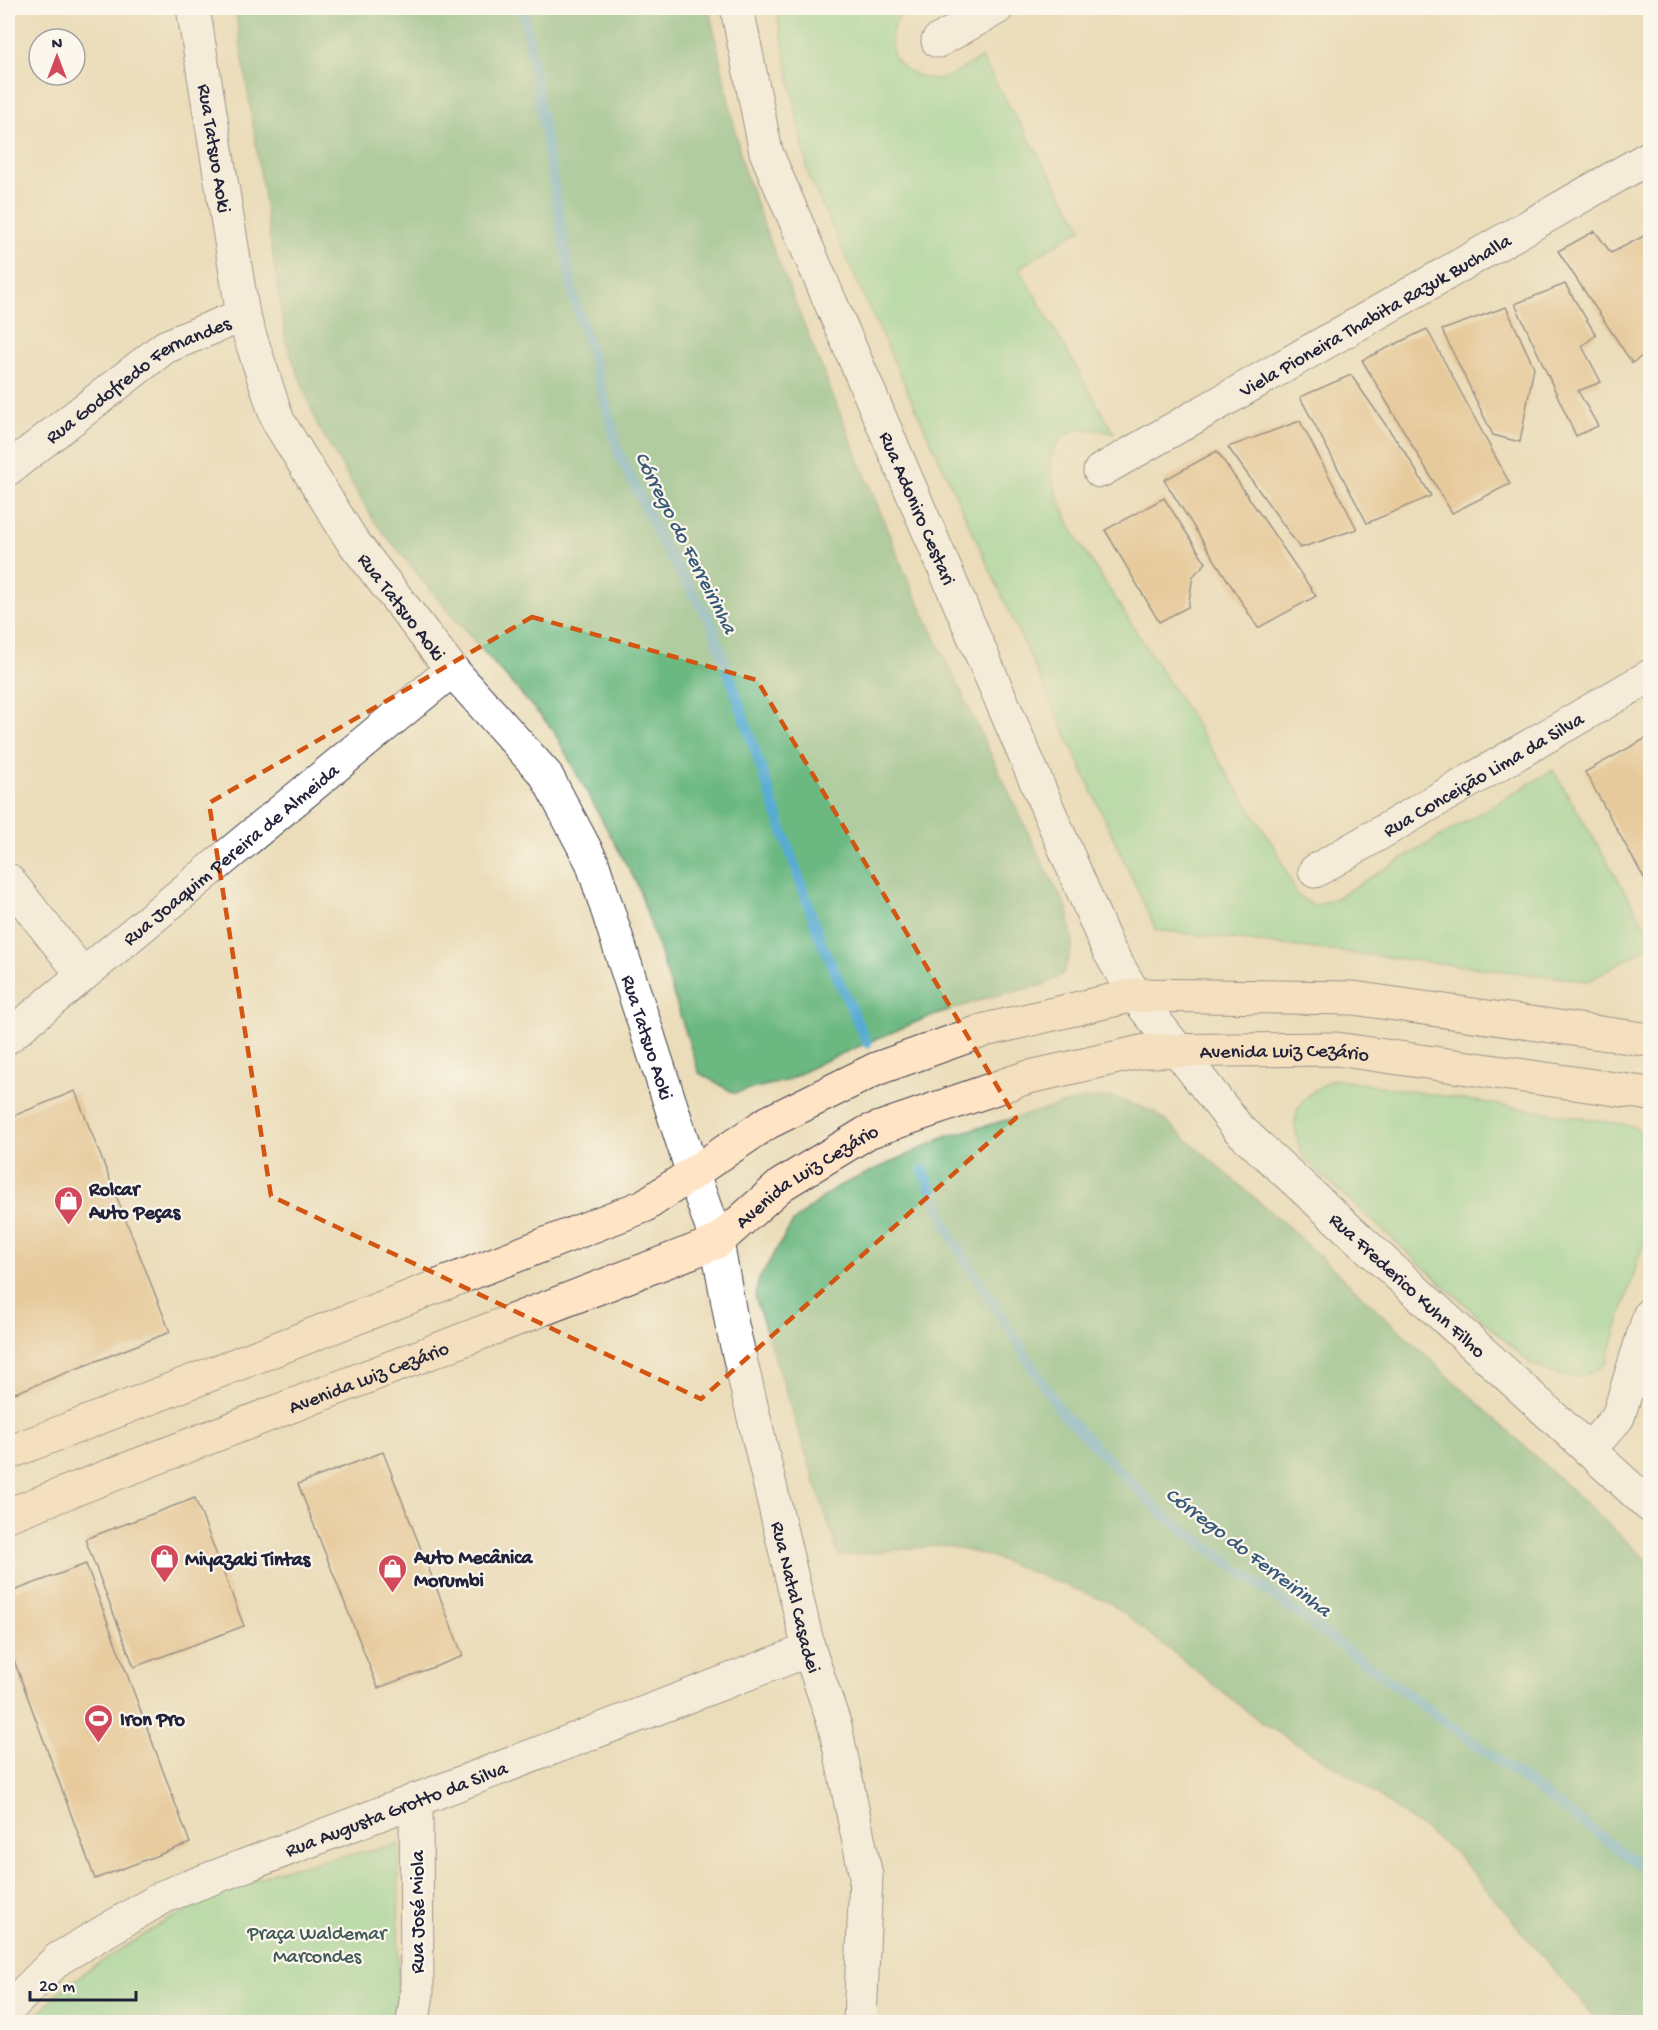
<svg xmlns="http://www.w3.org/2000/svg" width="1658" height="2030" font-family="'Gochi Hand',sans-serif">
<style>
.green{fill:#85d899;stroke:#547d6a;stroke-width:1.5}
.forest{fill:#6cb881;stroke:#476d5e;stroke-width:1.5}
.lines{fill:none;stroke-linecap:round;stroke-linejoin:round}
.stream{stroke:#56abd2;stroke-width:10}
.building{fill:#e3b479}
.street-casing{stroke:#403e4e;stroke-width:35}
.secondary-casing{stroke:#403e4e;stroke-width:35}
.street{stroke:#fff;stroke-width:33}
.secondary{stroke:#ffe4c6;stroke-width:33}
.marked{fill:none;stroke:#d45411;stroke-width:4.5;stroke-dasharray:12 8;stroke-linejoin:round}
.labels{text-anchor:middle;stroke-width:4.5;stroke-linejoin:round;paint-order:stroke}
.street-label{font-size:20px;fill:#22223b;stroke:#fbf7ec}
.poi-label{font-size:20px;font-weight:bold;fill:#22223b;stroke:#fbf7ec;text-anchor:start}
.park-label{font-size:20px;fill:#405957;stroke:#fbf7ec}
.water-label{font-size:21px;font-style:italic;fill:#375977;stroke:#fbf7ec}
</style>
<rect width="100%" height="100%" fill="#fbf7ec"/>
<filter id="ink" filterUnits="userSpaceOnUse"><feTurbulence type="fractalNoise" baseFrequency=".0167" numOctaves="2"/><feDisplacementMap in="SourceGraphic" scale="12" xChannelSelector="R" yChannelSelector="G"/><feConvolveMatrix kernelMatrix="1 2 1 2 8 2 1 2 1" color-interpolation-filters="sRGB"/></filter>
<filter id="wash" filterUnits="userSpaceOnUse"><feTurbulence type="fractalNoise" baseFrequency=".008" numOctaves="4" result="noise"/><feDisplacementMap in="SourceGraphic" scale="24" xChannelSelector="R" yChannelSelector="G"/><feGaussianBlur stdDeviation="1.35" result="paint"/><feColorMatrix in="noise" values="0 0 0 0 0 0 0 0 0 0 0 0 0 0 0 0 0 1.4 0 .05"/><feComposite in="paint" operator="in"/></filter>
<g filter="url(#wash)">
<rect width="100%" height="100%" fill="#ebddb9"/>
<!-- green -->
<g class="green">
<path d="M 776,8 L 907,8 C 896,18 889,33 892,49 C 895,68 923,81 939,79 C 954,76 968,65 981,58 L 1082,228 L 1019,268 L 1114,433 C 1105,432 1084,427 1076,429 C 1073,430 1068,434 1064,437 C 1031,457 1068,519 1080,544 L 1277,851 L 1297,895 L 1314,906 L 1336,898 L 1553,770 L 1650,934 L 1650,946 L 1589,981 L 1156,930 L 809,177 Z"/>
<path d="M 1334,1079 L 1633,1126 L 1650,1142 L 1650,1222 L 1606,1363 C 1579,1386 1558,1377 1530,1363 L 1303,1158 C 1287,1115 1294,1100 1334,1079 Z"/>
<polygon points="399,1844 398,1995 393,2022 32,2022 54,1996 85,1972 166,1921 213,1897 276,1871"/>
</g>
<!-- forest -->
<g class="forest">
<polygon points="235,8 709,8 743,167 766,231 907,578 1043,864 1068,910 1073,944 1063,974 1044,985 990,997 921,1020 820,1063 786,1081 734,1093 699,1073 638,886 553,730 453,617 374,521 317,424 286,342"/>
<polygon points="1112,1097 1155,1112 1289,1228 1650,1563 1650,2022 1598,2022 1457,1854 1351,1776 1262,1723 1111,1603 992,1557 944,1545 839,1556 755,1297 759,1279 793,1222 835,1188 948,1136 1083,1099"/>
</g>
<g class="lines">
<!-- stream -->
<g class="stream">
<polyline points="523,8 573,295 596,369 619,454 663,545 711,622 820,939 867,1043"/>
<polyline points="923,1170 953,1239 1061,1412 1161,1513 1650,1872"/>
</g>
</g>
<g id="blocks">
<!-- building -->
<g class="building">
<polygon points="1595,231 1611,253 1644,236 1650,246 1650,351 1632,363 1558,251"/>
<polygon points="1565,284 1596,335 1582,346 1601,382 1578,391 1598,426 1576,436 1515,304"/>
<polygon points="1506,307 1534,367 1520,442 1493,435 1442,330"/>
<polygon points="1427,329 1510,484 1452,513 1362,360"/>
<polygon points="1351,375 1408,457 1431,496 1367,523 1300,397"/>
<polygon points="1300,421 1357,529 1300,548 1228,447"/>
<polygon points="1217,451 1316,596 1258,628 1164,480"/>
<polygon points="1164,498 1206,563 1193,576 1188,607 1159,622 1105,530"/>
<polygon points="1650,736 1650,889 1585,772"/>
<polygon points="75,1091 170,1332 10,1395 8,1389 8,1118"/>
<polygon points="383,1452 463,1656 378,1688 298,1484"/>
<polygon points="195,1498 244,1626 134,1667 85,1539"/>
<polygon points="86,1564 190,1843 95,1879 8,1644 8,1593"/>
</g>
</g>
</g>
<g filter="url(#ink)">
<use href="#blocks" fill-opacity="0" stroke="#403e4e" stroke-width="1.5"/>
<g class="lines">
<defs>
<g id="street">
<path id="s1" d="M 193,8 L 243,315 L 278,421 L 351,539 L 452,670 L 546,775 L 592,862 L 693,1174 L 717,1242 L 732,1325 L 809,1650 L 835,1726 L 866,1876 L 860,2022"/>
<path id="s2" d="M 737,8 L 766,152 L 1108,949 L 1135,995 L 1238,1128 L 1650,1506"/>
<polyline points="938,41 997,8"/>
<path id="s3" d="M 8,469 L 165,347 L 243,315"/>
<path id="s4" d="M 1100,471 L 1650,157"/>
<path id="s5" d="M 1315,871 L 1650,676"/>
<polyline points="8,880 83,975"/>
<path id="s6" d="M 8,1037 L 452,670"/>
<polyline points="1589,1450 1618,1417 1650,1314"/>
<path id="s7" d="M 8,2009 L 58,1959 L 165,1896 L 809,1650"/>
<polyline points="413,2022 417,1993 416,1800"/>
</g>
<g id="secondary">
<polyline points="8,1453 644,1206 767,1123 876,1069 985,1030 1135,995 1353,998 1650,1040"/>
<path id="s8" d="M 8,1515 L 717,1242 L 781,1185 L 868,1132 L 1025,1078 L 1145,1051 L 1336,1049 L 1650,1094"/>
</g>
</defs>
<!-- street casing -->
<use href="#street" class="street-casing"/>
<!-- secondary casing -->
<use href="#secondary" class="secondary-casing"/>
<!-- street -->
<use href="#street" class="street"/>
<!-- secondary -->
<use href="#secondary" class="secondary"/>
</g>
</g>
<!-- marked area -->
<path d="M0 0H1658V2030H0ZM 532,617 L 757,680 L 1016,1118 L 701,1399 L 271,1196 L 209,803 Z" fill="#ebddb9" fill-opacity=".55" fill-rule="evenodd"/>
<path class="marked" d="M 532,617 L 757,680 L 1016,1118 L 701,1399 L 271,1196 L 209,803 Z"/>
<!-- icons -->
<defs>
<symbol id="shop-pin" viewBox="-11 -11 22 30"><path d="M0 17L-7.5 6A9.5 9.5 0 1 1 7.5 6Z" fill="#d1495b" stroke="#fbf7ec"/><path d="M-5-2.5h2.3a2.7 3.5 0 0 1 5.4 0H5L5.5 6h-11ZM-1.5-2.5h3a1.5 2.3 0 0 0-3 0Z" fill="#fff"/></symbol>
<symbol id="stadium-pin" viewBox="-11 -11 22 30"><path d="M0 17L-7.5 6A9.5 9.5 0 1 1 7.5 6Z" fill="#d1495b" stroke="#fbf7ec"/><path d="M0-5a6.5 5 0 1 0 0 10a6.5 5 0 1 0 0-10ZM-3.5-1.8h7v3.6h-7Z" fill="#fff"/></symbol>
</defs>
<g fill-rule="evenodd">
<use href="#shop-pin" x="52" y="1184" width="33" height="45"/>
<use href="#shop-pin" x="148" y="1542" width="33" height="45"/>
<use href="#shop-pin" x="376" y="1552" width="33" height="45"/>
<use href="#stadium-pin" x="82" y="1702" width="33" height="45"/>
</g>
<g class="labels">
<!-- street labels -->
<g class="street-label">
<text dy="7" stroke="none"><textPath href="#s1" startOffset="142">Rua Tatsuo Aoki</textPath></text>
<text dy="7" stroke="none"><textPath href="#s4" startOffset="316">Viela Pioneira Thabita Razuk Buchalla</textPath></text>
<text dy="7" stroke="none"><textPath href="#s3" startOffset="159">Rua Godofredo Fernandes</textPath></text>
<text dy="7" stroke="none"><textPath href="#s2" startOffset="534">Rua Adoniro Cestari</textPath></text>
<text dy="7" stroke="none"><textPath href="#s1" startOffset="646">Rua Tatsuo Aoki</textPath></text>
<text dy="7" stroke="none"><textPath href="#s5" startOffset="194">Rua Conceição Lima da Silva</textPath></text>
<text dy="7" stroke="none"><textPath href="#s6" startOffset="288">Rua Joaquim Pereira de Almeida</textPath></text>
<text dy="7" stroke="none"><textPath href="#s1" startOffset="1150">Rua Tatsuo Aoki</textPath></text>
<text dy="7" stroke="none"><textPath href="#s8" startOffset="1376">Avenida Luiz Cezário</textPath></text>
<text dy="7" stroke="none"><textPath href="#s8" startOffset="872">Avenida Luiz Cezário</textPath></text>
<text dy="7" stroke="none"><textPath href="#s2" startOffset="1467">Rua Frederico Kuhn Filho</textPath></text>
<text dy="7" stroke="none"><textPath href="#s8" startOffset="386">Avenida Luiz Cezário</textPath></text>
<text dy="7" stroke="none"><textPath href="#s1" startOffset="1730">Rua Natal Casadei</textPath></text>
<text dy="7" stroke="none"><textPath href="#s7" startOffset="442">Rua Augusta Grotto da Silva</textPath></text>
<text transform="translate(416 1912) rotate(-90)" y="7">Rua José Miola</text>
</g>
<!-- poi labels -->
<g class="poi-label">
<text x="89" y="1195">Rolcar<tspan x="89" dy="23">Auto Peças</tspan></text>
<text x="414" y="1563">Auto Mecânica<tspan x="414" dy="23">Morumbi</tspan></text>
<text x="185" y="1565">Miyazaki Tintas</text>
<text x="120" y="1725">Iron Pro</text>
</g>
<!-- park labels -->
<g class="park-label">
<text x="317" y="1939">Praça Waldemar<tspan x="317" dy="23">Marcondes</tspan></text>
</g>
<!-- water labels -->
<g class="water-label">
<text transform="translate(687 542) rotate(63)" y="7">Córrego do Ferreirinha</text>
<text transform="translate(1249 1551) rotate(37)" y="7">Córrego do Ferreirinha</text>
</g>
</g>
<!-- margin -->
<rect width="1658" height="2030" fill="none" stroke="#fbf7ec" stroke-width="30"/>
<!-- north arrow -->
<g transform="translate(57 57)"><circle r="28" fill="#fbf7ec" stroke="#a4a2a5" stroke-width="1.5"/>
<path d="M0-4.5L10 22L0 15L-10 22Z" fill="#d1495b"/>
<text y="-9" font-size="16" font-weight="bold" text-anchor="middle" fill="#22223b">N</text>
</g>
<!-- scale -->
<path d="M30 1991v9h106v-9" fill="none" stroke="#22223b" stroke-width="3"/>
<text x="39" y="1991" font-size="18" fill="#22223b" stroke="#fbf7ec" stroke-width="4.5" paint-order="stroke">20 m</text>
</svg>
